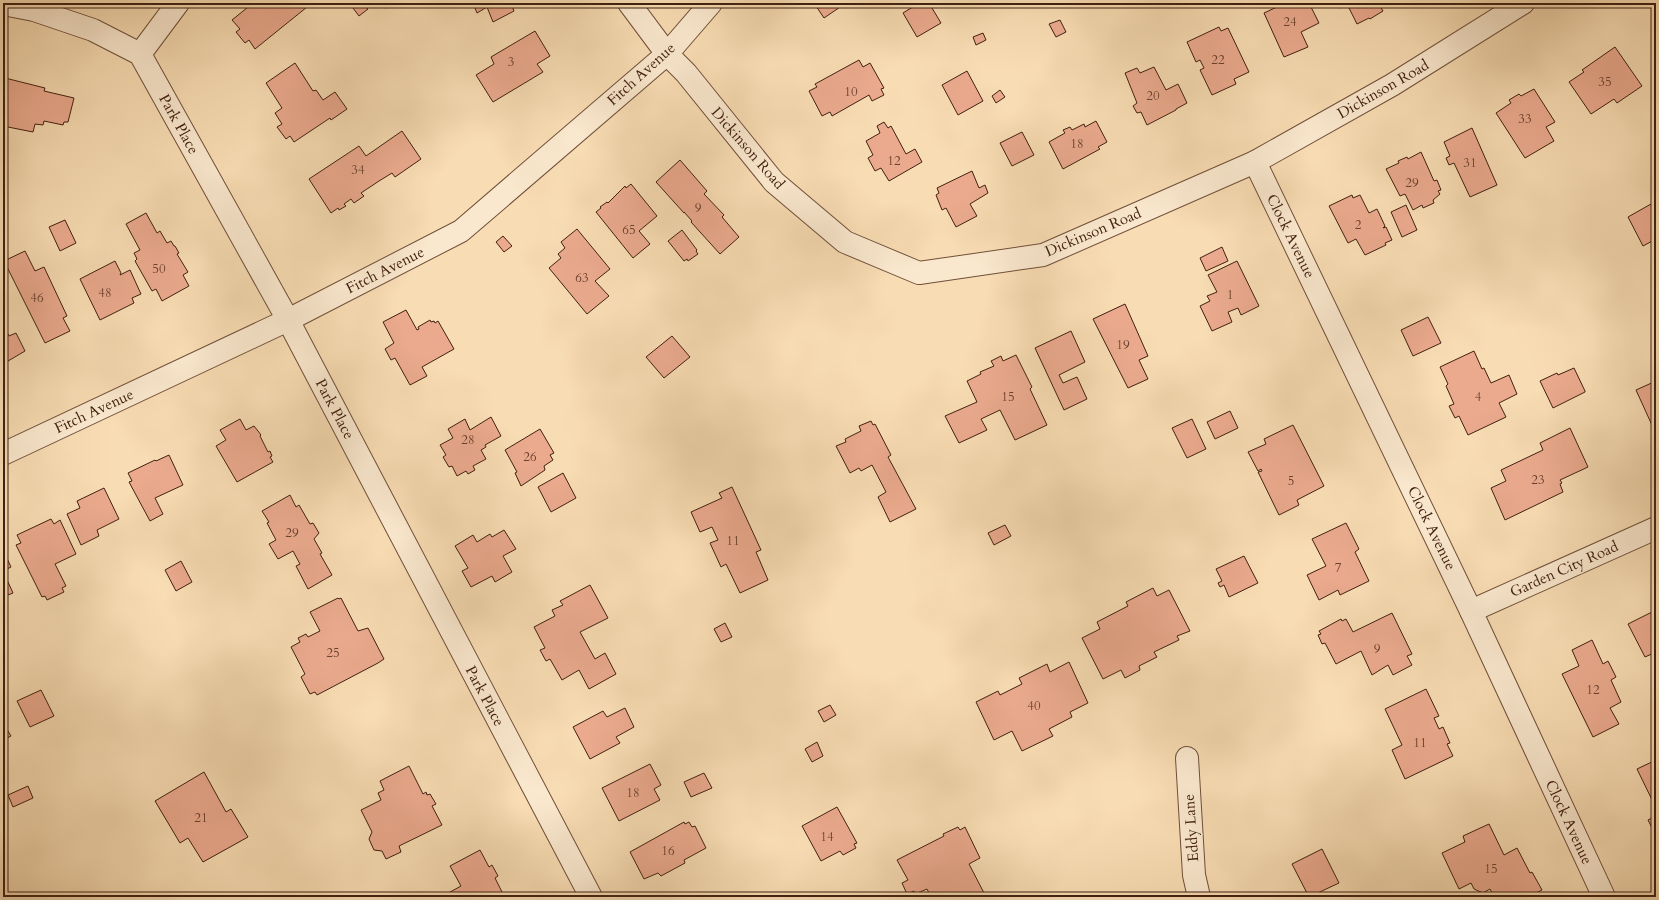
<svg xmlns="http://www.w3.org/2000/svg" width="1659" height="900" font-family="Cardo,serif">
<style>
.building{fill:#ebaa8e;stroke:#412010}
.lines{fill:none;stroke-linecap:round;stroke-linejoin:round}
.minor-casing{stroke:#6f4f39;stroke-width:24}
.minor{stroke:#fae8ce;stroke-width:22}
.labels{text-anchor:middle;stroke-width:3;stroke-linejoin:round;paint-order:stroke}
.number-label{font-size:13px;fill:#6c4230}
.street-label{font-size:15px;fill:#412010;stroke:#fae8ce}
</style>
<rect width="100%" height="100%" fill="#f8dcb3"/>
<filter id="stains"><feTurbulence type="fractalNoise" baseFrequency=".005" numOctaves="4"/><feColorMatrix values="0 0 0 0 .2 0 0 0 0 .09 0 0 0 0 .02 0 0 0 .5 -.17"/></filter>
<radialGradient id="worn" r=".72"><stop offset=".6" stop-color="#630" stop-opacity="0"/><stop offset="1" stop-color="#630" stop-opacity=".3"/></radialGradient>
<!-- building -->
<g class="building">
<polygon points="253,3 262,3 263,4 265,3 312,3 255,49 249,40 245,43 236,32 240,29 232,20"/>
<polygon points="351,3 363,3 368,9 359,16 350,4"/>
<polygon points="383,3 398,3 385,8"/>
<polygon points="473,3 511,3 514,11 493,22 487,7 477,13"/>
<polygon points="814,3 846,3 824,18"/>
<polygon points="919,3 929,3 941,23 917,37 903,13"/>
<polygon points="1278,3 1309,3 1319,23 1301,32 1308,47 1284,57 1264,13 1279,6"/>
<polygon points="1337,3 1378,3 1383,11 1370,19 1369,18 1357,24 1347,4 1339,8"/>
<polygon points="1060,20 1066,32 1056,37 1049,24"/>
<polygon points="1219,27 1221,31 1228,28 1249,72 1234,79 1236,84 1212,95 1200,70 1204,68 1200,60 1196,62 1187,42"/>
<polygon points="535,31 550,56 537,64 543,72 493,102 476,75 494,64 491,57"/>
<polygon points="983,33 986,40 976,45 973,37"/>
<polygon points="1615,47 1642,86 1617,103 1614,99 1591,114 1569,82 1584,72 1582,70"/>
<polygon points="859,60 863,67 870,63 884,88 881,89 884,95 872,101 869,95 832,116 830,112 822,116 809,91 817,87 815,84"/>
<polygon points="295,63 313,91 316,90 323,100 335,92 347,109 331,120 330,118 294,142 290,136 286,139 277,127 282,124 275,113 282,108 266,83"/>
<polygon points="1154,67 1166,90 1178,84 1187,103 1176,109 1176,110 1147,125 1141,112 1137,113 1133,106 1137,103 1125,73 1137,68 1140,73"/>
<polygon points="967,71 983,101 958,115 942,85"/>
<polygon points="5,78 45,88 44,91 74,98 68,122 64,122 63,125 44,121 43,125 35,124 33,132 3,126 3,85"/>
<polygon points="1534,89 1555,122 1546,127 1554,141 1525,158 1496,113 1511,103 1509,100 1519,94 1521,96"/>
<polygon points="1000,90 1005,97 996,103 992,96"/>
<polygon points="1096,121 1107,142 1098,147 1100,149 1063,169 1049,142 1065,133 1063,130 1070,127 1072,130 1084,124 1085,127"/>
<polygon points="884,122 888,128 891,126 906,154 915,149 922,162 889,181 881,168 875,171 868,158 873,155 866,141 880,133 877,126"/>
<polygon points="1472,128 1497,185 1470,197 1454,163 1449,165 1446,158 1450,156 1444,142"/>
<polygon points="402,131 421,159 395,177 392,173 379,181 361,193 364,196 354,203 351,199 344,204 346,206 339,210 338,208 331,213 309,179 359,146 366,156"/>
<polygon points="1022,132 1034,155 1012,166 1000,143"/>
<polygon points="1421,152 1434,181 1437,180 1441,190 1438,191 1440,194 1433,200 1434,203 1423,208 1422,205 1413,210 1405,194 1400,196 1386,169 1399,163 1398,161 1407,157 1408,159"/>
<polygon points="680,160 707,191 704,194 724,215 722,217 739,237 720,254 691,222 692,221 684,212 684,213 656,182"/>
<polygon points="972,171 979,188 985,185 988,193 970,204 977,216 956,227 946,208 942,210 936,195 939,193 937,188"/>
<polygon points="631,184 657,216 639,231 650,244 633,258 596,212 601,208 600,207 607,202 608,203 625,186 626,188"/>
<polygon points="1352,195 1353,198 1360,195 1369,213 1377,209 1385,226 1383,228 1386,227 1392,240 1385,243 1386,245 1365,255 1356,239 1348,243 1329,206"/>
<polygon points="1651,204 1656,213 1656,239 1643,246 1628,217"/>
<polygon points="1406,205 1417,230 1402,237 1391,212"/>
<polygon points="146,213 157,233 160,231 167,243 171,241 174,246 175,246 179,253 177,254 188,272 183,275 189,286 162,301 156,289 152,291 135,261 137,259 134,253 140,250 126,224"/>
<polygon points="65,220 76,243 60,251 49,227"/>
<polygon points="577,229 610,269 595,281 609,296 587,314 549,268 561,258 558,254 565,248 561,242"/>
<polygon points="682,230 697,250 696,251 698,254 688,261 687,259 684,261 668,241"/>
<polygon points="503,236 512,246 504,252 496,242"/>
<polygon points="1222,247 1228,261 1206,271 1200,258"/>
<polygon points="25,251 35,271 44,267 67,316 63,318 70,331 45,343 4,261"/>
<polygon points="115,261 121,273 120,275 130,270 141,294 132,298 134,303 100,320 80,279"/>
<polygon points="1237,261 1259,306 1241,315 1238,308 1228,312 1232,322 1212,331 1200,306 1210,301 1207,296 1217,292 1208,275"/>
<polygon points="1125,304 1148,356 1139,360 1148,379 1128,388 1093,319"/>
<polygon points="406,310 417,330 419,329 418,327 430,320 431,322 434,321 435,323 438,321 454,349 422,367 427,376 410,385 395,358 391,360 385,349 394,343 383,322"/>
<polygon points="1428,317 1441,343 1413,356 1401,330"/>
<polygon points="3,318 5,323 3,324 9,336 16,333 25,351 3,364"/>
<polygon points="1071,331 1085,362 1059,375 1063,383 1077,377 1087,399 1064,410 1035,348"/>
<polygon points="672,336 690,357 664,378 646,357"/>
<polygon points="1474,351 1482,369 1484,368 1491,383 1509,375 1517,394 1499,403 1506,417 1468,435 1459,416 1455,418 1449,406 1454,404 1446,386 1448,384 1440,367"/>
<polygon points="1016,355 1032,387 1030,389 1047,425 1015,440 1000,410 981,419 987,430 959,443 945,416 977,402 967,381 981,374 980,372 994,366 991,361 1001,356 1003,361"/>
<polygon points="1574,368 1585,391 1585,392 1553,408 1540,381 1557,373 1558,375"/>
<polygon points="1656,381 1656,434 1636,390"/>
<polygon points="1230,411 1238,428 1215,439 1207,422"/>
<polygon points="491,417 501,436 485,445 486,447 481,450 486,459 473,466 475,470 468,474 466,471 457,476 452,466 449,467 443,457 446,455 440,445 453,438 448,429 465,419 470,430"/>
<polygon points="240,419 246,430 254,426 258,431 261,435 260,436 268,452 270,451 272,456 270,457 273,462 237,482 216,446 226,440 220,430"/>
<polygon points="1192,419 1206,449 1187,458 1172,428"/>
<polygon points="871,421 873,425 875,424 891,455 888,457 916,509 890,522 878,497 886,492 872,465 861,471 859,468 850,473 836,446 846,442 845,439 861,431 859,426"/>
<polygon points="1293,425 1324,486 1297,500 1299,505 1279,515 1258,472 1262,471 1261,469 1258,471 1248,452 1266,444 1264,439"/>
<polygon points="1570,428 1588,467 1560,480 1562,483 1560,484 1563,492 1505,520 1491,488 1506,481 1501,470 1543,450 1540,443"/>
<polygon points="540,429 554,453 550,455 553,460 544,466 545,470 521,486 515,473 517,472 505,450"/>
<polygon points="169,455 183,485 155,498 163,514 150,521 129,482 132,481 128,473 155,460 156,461"/>
<polygon points="563,473 576,498 551,512 538,487"/>
<polygon points="732,487 761,550 756,552 768,580 740,593 726,564 721,567 710,543 718,540 712,527 700,532 691,512 722,498 719,493"/>
<polygon points="104,488 119,519 97,530 99,536 81,545 67,514 80,508 77,501"/>
<polygon points="290,495 296,507 299,505 310,524 313,523 319,533 314,539 322,553 320,554 332,575 308,589 296,566 300,564 293,551 278,559 269,544 276,540 267,523 269,522 262,511"/>
<polygon points="51,519 54,524 60,520 76,554 55,564 66,586 62,588 64,592 47,600 45,596 42,597 16,545 21,543 17,535"/>
<polygon points="1346,523 1359,549 1355,552 1369,581 1340,595 1338,590 1319,600 1307,575 1326,566 1312,539"/>
<polygon points="1005,525 1011,536 994,545 988,533"/>
<polygon points="504,530 516,549 503,556 512,572 495,582 492,576 471,587 462,571 468,568 455,546 473,535 477,542 490,534 492,537"/>
<polygon points="3,550 11,567 3,571 13,593 3,597"/>
<polygon points="1244,556 1258,583 1229,597 1224,585 1220,587 1218,583 1222,581 1216,569"/>
<polygon points="181,561 192,582 176,591 165,570"/>
<polygon points="590,585 608,618 580,632 595,659 605,653 616,674 589,689 579,670 562,680 550,659 546,661 540,650 545,648 534,627 555,616 552,610 563,605 560,601"/>
<polygon points="1153,588 1157,596 1169,590 1190,631 1177,636 1179,640 1154,652 1157,657 1139,666 1140,670 1125,678 1121,670 1103,679 1082,638 1100,629 1097,622 1128,606 1126,602"/>
<polygon points="338,598 339,599 341,598 358,631 368,628 384,659 378,663 317,695 315,692 310,694 301,677 305,674 291,647 300,642 298,638 306,634 308,637 320,631 310,612"/>
<polygon points="1656,610 1656,652 1645,657 1628,624"/>
<polygon points="1392,613 1412,654 1407,656 1412,665 1393,675 1388,665 1372,675 1361,651 1336,664 1325,643 1322,644 1318,635 1321,634 1319,631 1341,619 1342,621 1346,619 1353,632"/>
<polygon points="725,623 732,637 721,642 714,629"/>
<polygon points="1592,640 1603,664 1608,661 1616,677 1611,680 1621,702 1610,708 1619,724 1593,737 1562,674 1579,666 1572,650"/>
<polygon points="1069,662 1088,703 1070,712 1072,717 1049,729 1053,736 1022,751 1012,731 994,740 976,702 998,691 1000,695 1022,684 1019,678 1047,664 1050,672"/>
<polygon points="1426,689 1439,716 1434,718 1439,729 1443,727 1450,743 1447,744 1453,756 1405,779 1392,750 1402,745 1385,709"/>
<polygon points="41,690 54,716 30,727 17,701"/>
<polygon points="830,705 836,715 824,722 818,711"/>
<polygon points="625,708 634,727 616,737 620,743 590,759 573,727 603,711 607,717"/>
<polygon points="3,723 11,736 3,740"/>
<polygon points="817,742 823,756 812,762 805,749"/>
<polygon points="1656,760 1656,808 1637,769"/>
<polygon points="650,764 661,785 654,789 660,800 619,821 602,788"/>
<polygon points="409,766 423,794 426,792 427,795 430,794 436,804 432,806 442,825 399,846 401,852 386,859 382,851 374,850 369,839 372,832 361,810 381,800 378,793 384,790 380,781"/>
<polygon points="204,772 226,812 231,809 248,837 203,862 188,838 180,843 155,801"/>
<polygon points="704,773 712,788 691,797 684,782"/>
<polygon points="28,786 33,798 13,807 8,795"/>
<polygon points="837,807 857,843 854,844 856,848 843,855 840,851 821,861 802,826"/>
<polygon points="1656,816 1656,836 1648,820"/>
<polygon points="684,822 685,824 689,822 692,827 695,826 706,848 684,860 685,863 661,876 658,873 644,879 630,852"/>
<polygon points="1489,824 1504,855 1517,848 1530,873 1532,872 1542,890 1528,897 1494,897 1490,889 1483,893 1474,889 1471,883 1459,889 1442,853 1465,842 1463,836"/>
<polygon points="958,827 960,830 965,827 980,858 969,864 984,893 976,897 931,897 927,889 915,894 914,891 907,894 902,883 908,880 897,860 944,836 943,834"/>
<polygon points="1322,849 1339,883 1309,897 1292,864"/>
<polygon points="480,850 489,867 492,865 498,876 495,878 503,894 498,897 441,897 461,886 450,866"/>
<polygon points="1113,893 1115,897 1106,897"/>
</g>
<g class="lines">
<defs>
<g id="minor">
<polyline points="629,3 667,54 686,73 774,182 845,242 919,273 1043,255 1255,162 1392,85 1523,3"/>
<polyline points="3,4 34,10 93,30 140,54 288,320 591,897"/>
<polyline points="140,54 178,3"/>
<polyline points="1255,162 1471,611 1604,897"/>
<polyline points="3,454 288,320 461,231 667,54 711,3"/>
<polyline points="1471,611 1656,528"/>
<polyline points="1187,758 1194,875 1199,897"/>
</g>
</defs>
<!-- minor casing -->
<use href="#minor" class="minor-casing"/>
<!-- minor -->
<use href="#minor" class="minor"/>
</g>
<g class="labels">
<!-- number labels -->
<g class="number-label">
<text x="1290" y="26">24</text>
<text x="1218" y="64">22</text>
<text x="511" y="66">3</text>
<text x="1605" y="86">35</text>
<text x="851" y="96">10</text>
<text x="1153" y="100">20</text>
<text x="1525" y="123">33</text>
<text x="1077" y="148">18</text>
<text x="894" y="165">12</text>
<text x="1470" y="167">31</text>
<text x="358" y="174">34</text>
<text x="1412" y="187">29</text>
<text x="698" y="212">9</text>
<text x="1358" y="229">2</text>
<text x="629" y="234">65</text>
<text x="159" y="273">50</text>
<text x="582" y="282">63</text>
<text x="105" y="297">48</text>
<text x="1230" y="299">1</text>
<text x="37" y="302">46</text>
<text x="1123" y="349">19</text>
<text x="1008" y="401">15</text>
<text x="1478" y="401">4</text>
<text x="468" y="444">28</text>
<text x="530" y="461">26</text>
<text x="1538" y="484">23</text>
<text x="1291" y="485">5</text>
<text x="292" y="537">29</text>
<text x="733" y="545">11</text>
<text x="1338" y="572">7</text>
<text x="1377" y="653">9</text>
<text x="333" y="657">25</text>
<text x="1593" y="694">12</text>
<text x="1034" y="710">40</text>
<text x="1420" y="747">11</text>
<text x="633" y="797">18</text>
<text x="201" y="822">21</text>
<text x="827" y="841">14</text>
<text x="668" y="855">16</text>
<text x="1491" y="873">15</text>
</g>
<!-- street labels -->
<g class="street-label">
<text transform="translate(641 74) rotate(-42)" y="5">Fitch Avenue</text>
<text transform="translate(1383 89) rotate(-30)" y="5">Dickinson Road</text>
<text transform="translate(179 124) rotate(61)" y="5">Park Place</text>
<text transform="translate(748 148) rotate(49)" y="5">Dickinson Road</text>
<text transform="translate(1093 232) rotate(-23)" y="5">Dickinson Road</text>
<text transform="translate(1291 236) rotate(64)" y="5">Clock Avenue</text>
<text transform="translate(385 270) rotate(-27)" y="5">Fitch Avenue</text>
<text transform="translate(335 409) rotate(62)" y="5">Park Place</text>
<text transform="translate(94 411) rotate(-25)" y="5">Fitch Avenue</text>
<text transform="translate(1432 528) rotate(64)" y="5">Clock Avenue</text>
<text transform="translate(1564 569) rotate(-24)" y="5">Garden City Road</text>
<text transform="translate(485 696) rotate(62)" y="5">Park Place</text>
<text transform="translate(1569 822) rotate(65)" y="5">Clock Avenue</text>
<text transform="translate(1191 828) rotate(-94)" y="5">Eddy Lane</text>
</g>
</g>
<!-- margin -->
<rect width="1659" height="900" fill="none" stroke="#f8dcb3" stroke-width="16"/>
<rect x="4" y="4" width="1651" height="892" fill="none" stroke="#412010" stroke-width="2"/>
<rect x="8" y="8" width="1643" height="884" fill="none" stroke="#412010"/>
<rect width="100%" height="100%" filter="url(#stains)"/>
<rect width="100%" height="100%" fill="url(#worn)"/>
</svg>
